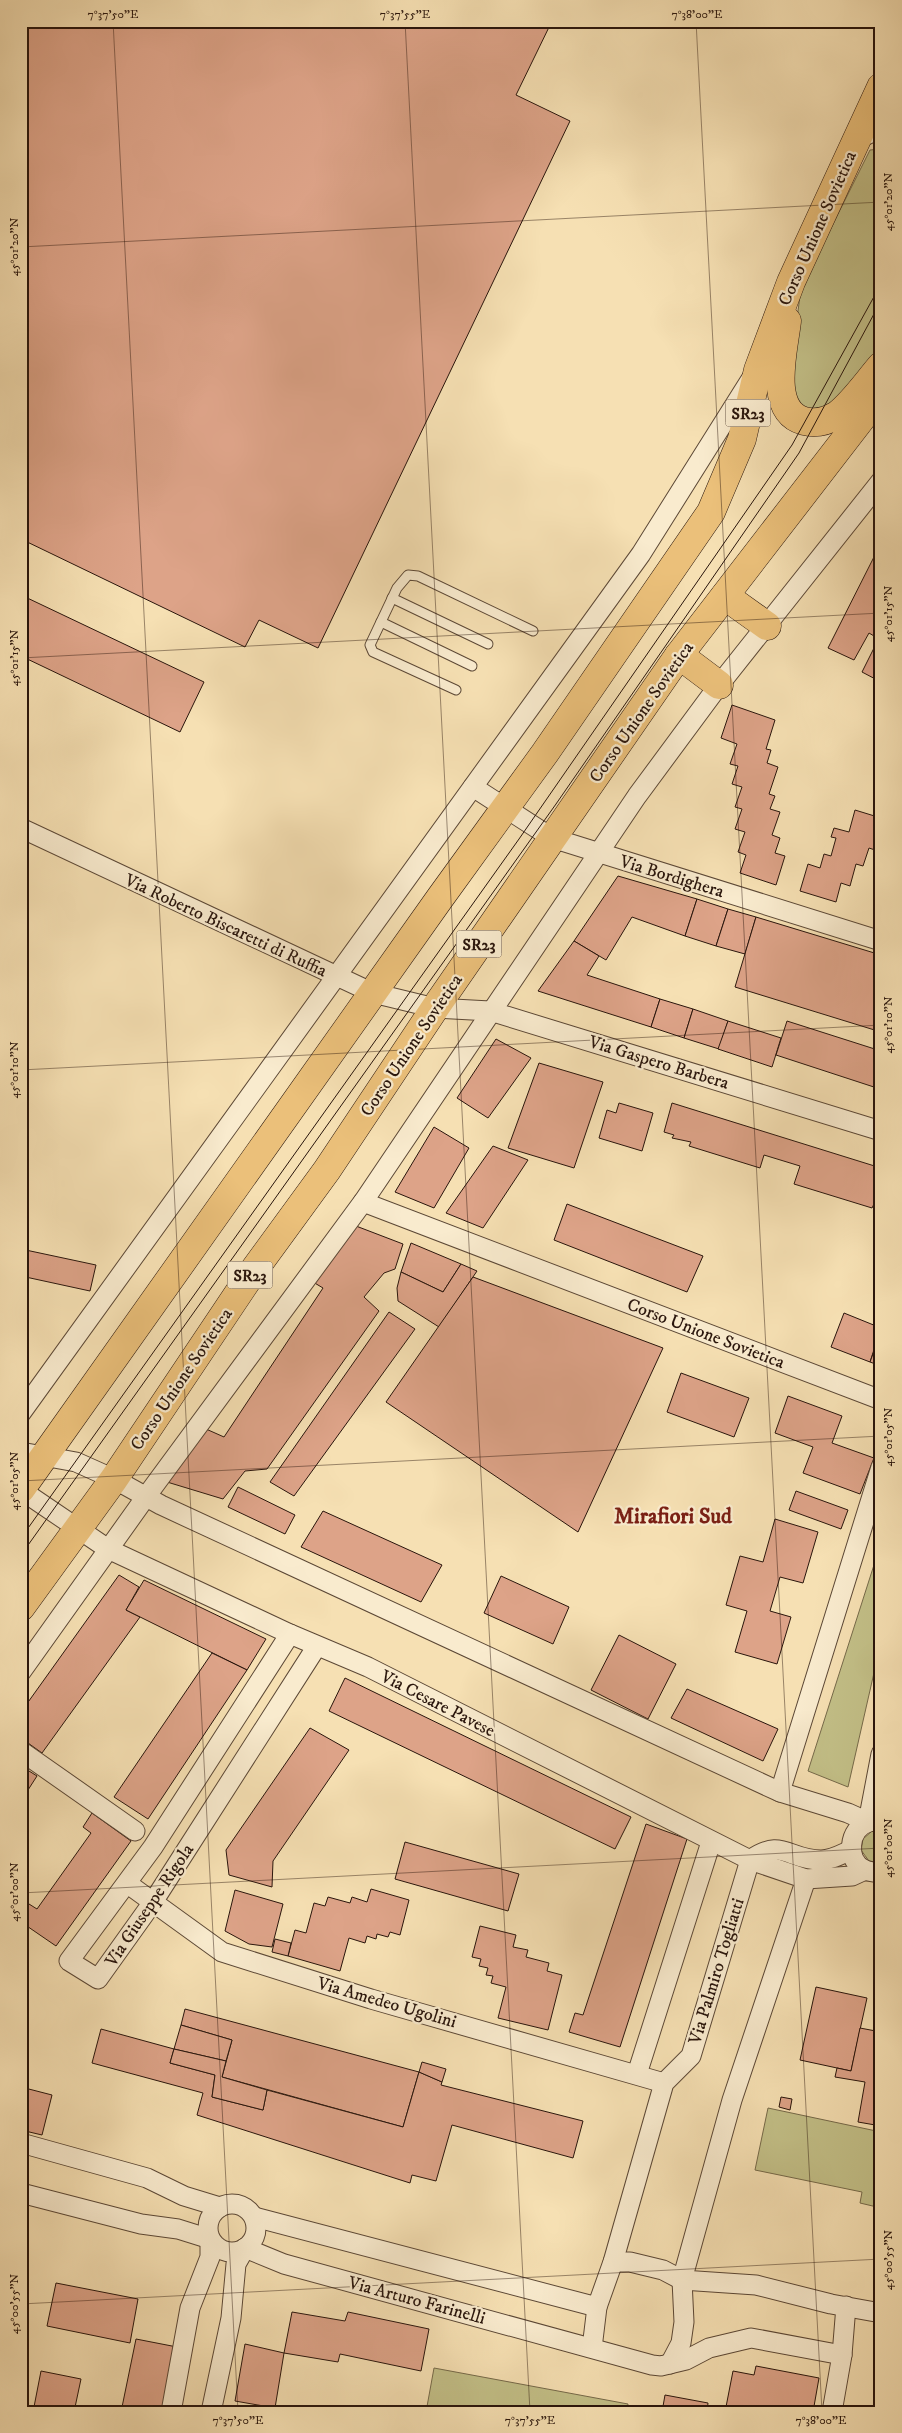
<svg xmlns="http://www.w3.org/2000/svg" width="902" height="2433" font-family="'IM FELL DW Pica',serif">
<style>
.green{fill:#c3c088;stroke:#766a4a}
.building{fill:#dda388;stroke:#29150c}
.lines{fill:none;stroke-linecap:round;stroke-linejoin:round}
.service-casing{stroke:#5c4836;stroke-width:11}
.minor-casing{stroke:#5c4836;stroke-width:21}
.primary-casing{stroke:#29150c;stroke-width:29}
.service{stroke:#f9ebce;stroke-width:9}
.minor{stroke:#f9ebce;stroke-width:19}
.primary{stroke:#ebc07a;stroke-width:28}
.tram{stroke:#29150c;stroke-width:1}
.ticks{fill:none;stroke:#29150c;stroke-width:1;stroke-opacity:0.45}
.labels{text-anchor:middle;stroke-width:4.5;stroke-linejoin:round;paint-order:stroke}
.shield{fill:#f9ebce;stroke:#675546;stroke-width:1}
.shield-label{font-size:16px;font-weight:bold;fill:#29150c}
.street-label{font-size:18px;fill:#29150c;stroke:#f9ebce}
.district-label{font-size:22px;font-weight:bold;fill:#7a1f14;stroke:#f9ebce}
.neatline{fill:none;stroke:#29150c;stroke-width:2}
.ticks-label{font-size:12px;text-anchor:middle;fill:#29150c}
</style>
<rect width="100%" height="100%" fill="#f6e0b3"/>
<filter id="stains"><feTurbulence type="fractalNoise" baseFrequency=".004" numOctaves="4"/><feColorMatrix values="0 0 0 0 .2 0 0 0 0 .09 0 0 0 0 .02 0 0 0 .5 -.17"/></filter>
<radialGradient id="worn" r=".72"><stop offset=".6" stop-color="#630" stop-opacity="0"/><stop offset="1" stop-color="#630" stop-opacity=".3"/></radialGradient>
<!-- green -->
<g class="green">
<polygon points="881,149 881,350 843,392 814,418 789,400 789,380 801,288 870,150"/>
<polygon points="881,1543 881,1642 848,1787 808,1771"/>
<polygon points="872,1831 881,1831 881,1863 869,1861 861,1850 863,1839"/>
<polygon points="768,2108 881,2132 881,2208 860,2203 862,2192 755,2170"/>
<polygon points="434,2368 628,2404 627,2412 426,2412"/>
</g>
<!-- building -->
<g class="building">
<polygon points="21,21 552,21 516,95 570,121 318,648 259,620 245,647 21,539"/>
<polygon points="879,547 881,548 881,604 875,617 881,620 881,623 874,636 869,633 854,660 828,648"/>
<polygon points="21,595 204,682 180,732 21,656"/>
<polygon points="881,634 881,682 862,672"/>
<polygon points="732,705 775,720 766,749 771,750 767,763 778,767 769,794 775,796 770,809 780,812 772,835 780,838 775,853 785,856 776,885 740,873 746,855 738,852 745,832 735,829 742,809 735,807 742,787 732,784 738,766 730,764 737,744 721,738"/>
<polygon points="855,810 881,818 881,842 878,851 869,848 863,866 856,864 850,886 841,883 836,902 800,891 808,864 820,868 824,854 831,856 836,838 831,837 834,828 849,832"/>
<polygon points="618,876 697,899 685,936 632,917 606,960 574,941"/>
<polygon points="697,899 728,909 716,946 685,936"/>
<polygon points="728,909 756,917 745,954 716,946"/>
<polygon points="756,917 881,955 881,1032 735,987"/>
<polygon points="574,941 599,956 587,975 660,999 651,1027 538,991"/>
<polygon points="660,999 693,1009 684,1038 651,1027"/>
<polygon points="693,1009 728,1021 719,1049 684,1038"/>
<polygon points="728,1021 781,1038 772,1067 718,1049"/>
<polygon points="787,1021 881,1051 880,1089 776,1055"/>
<polygon points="496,1039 531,1058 488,1118 457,1098"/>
<polygon points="539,1063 603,1082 574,1168 508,1148"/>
<polygon points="619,1103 653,1113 642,1151 599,1138 607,1110 616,1113"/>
<polygon points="672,1103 881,1168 881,1206 874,1204 872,1208 794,1184 800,1166 764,1155 760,1168 689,1146 691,1142 672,1138 674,1135 664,1132"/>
<polygon points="434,1127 469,1148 434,1208 395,1192"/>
<polygon points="493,1146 528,1160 483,1228 446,1213"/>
<polygon points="567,1204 703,1256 687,1292 554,1240"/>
<polygon points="356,1226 403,1244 395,1269 384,1273 364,1297 379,1311 267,1469 245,1471 223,1499 167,1482 206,1429 224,1437 323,1288 313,1282"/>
<polygon points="411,1243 461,1264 443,1292 401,1272"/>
<polygon points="21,1249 96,1265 90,1291 21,1276"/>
<polygon points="461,1264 477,1271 439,1327 398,1301 397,1288 401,1272 443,1292"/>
<polygon points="473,1277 663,1348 578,1532 386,1402"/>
<polygon points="389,1312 415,1329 294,1496 270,1482"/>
<polygon points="844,1313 881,1328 870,1362 831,1347"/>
<polygon points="881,1332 881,1366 870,1362"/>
<polygon points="681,1373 749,1398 734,1437 667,1412"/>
<polygon points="788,1396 842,1416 832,1443 874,1458 860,1494 803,1473 813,1447 775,1433"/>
<polygon points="238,1487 295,1515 285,1534 228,1507"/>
<polygon points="796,1491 848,1510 841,1529 789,1510"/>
<polygon points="323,1511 442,1565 421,1602 301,1547"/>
<polygon points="775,1519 818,1532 803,1583 780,1577 770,1611 791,1617 777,1664 735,1652 747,1611 726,1605 740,1556 763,1562"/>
<polygon points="119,1575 139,1587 126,1610 140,1617 42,1753 21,1738 21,1712"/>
<polygon points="501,1576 569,1607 553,1644 484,1613"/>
<polygon points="144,1580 266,1639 247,1670 126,1610"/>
<polygon points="619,1635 676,1664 648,1719 591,1690"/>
<polygon points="212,1653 247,1670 148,1819 114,1797"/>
<polygon points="345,1678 631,1817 615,1849 329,1711"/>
<polygon points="687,1689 778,1729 763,1761 671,1718"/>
<polygon points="310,1728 349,1750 273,1861 272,1887 229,1875 226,1850"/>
<polygon points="21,1766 37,1776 28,1790 21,1786"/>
<polygon points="92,1813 131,1841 56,1946 21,1922 21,1914 29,1904 37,1909 91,1833 83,1827"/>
<polygon points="646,1824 687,1839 620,2047 569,2032 575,2013 583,2015"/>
<polygon points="405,1842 519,1874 508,1911 395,1879"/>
<polygon points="371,1889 409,1900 400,1935 390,1932 388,1937 377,1934 376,1939 367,1936 365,1943 349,1938 340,1971 288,1956 295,1930 306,1933 314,1903 325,1906 328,1897 350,1903 352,1897 367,1902"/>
<polygon points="235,1890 283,1904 272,1947 249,1944 225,1931"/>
<polygon points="480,1926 516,1935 513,1947 528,1950 526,1957 549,1963 547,1971 562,1975 548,2030 498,2018 506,1987 491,1983 493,1976 486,1975 488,1968 479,1966 481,1959 472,1957"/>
<polygon points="275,1939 291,1943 288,1956 272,1952"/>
<polygon points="816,1987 867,1998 851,2071 800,2060"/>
<polygon points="185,2009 419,2072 403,2127 222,2077 232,2040 181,2025"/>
<polygon points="181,2025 232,2040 226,2061 174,2049"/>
<polygon points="860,2028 881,2032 881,2126 858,2122 865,2082 835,2077 837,2068 851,2071"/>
<polygon points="101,2029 174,2049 170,2063 215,2075 212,2097 263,2110 267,2090 403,2127 419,2072 442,2082 441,2085 583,2121 573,2158 452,2125 436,2181 412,2175 410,2183 197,2115 203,2093 92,2063"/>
<polygon points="174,2049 226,2061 222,2077 267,2090 263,2110 212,2097 215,2075 170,2063"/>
<polygon points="422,2062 446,2069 442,2082 419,2072"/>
<polygon points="21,2087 52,2095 42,2135 21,2130"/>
<polygon points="781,2097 792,2099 790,2110 779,2107"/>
<polygon points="56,2283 138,2299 130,2343 47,2326"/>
<polygon points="292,2312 345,2321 348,2312 429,2329 421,2371 340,2354 338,2362 284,2353"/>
<polygon points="136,2339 177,2347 164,2412 121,2412"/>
<polygon points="245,2344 284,2353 275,2408 235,2401"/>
<polygon points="756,2366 819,2378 813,2412 725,2412 733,2371 754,2375"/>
<polygon points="41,2371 81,2379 74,2412 33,2412"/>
<polygon points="665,2395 708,2403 707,2412 662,2412"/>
</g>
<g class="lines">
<defs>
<g id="service">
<polyline points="863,142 881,134"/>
<polyline points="392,598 488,644"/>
<polyline points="381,622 472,666"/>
<polyline points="456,690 373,652 370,645 397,588 408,575 418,576 533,631"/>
</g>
<g id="minor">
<polyline points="473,787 552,838 881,941"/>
<polyline points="21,828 373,993 435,1008 490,1011 881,1131"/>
<polyline points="363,1202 881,1400"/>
<polyline points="21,1413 641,554 751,379"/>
<polyline points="21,1452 76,1462 114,1479 161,1505 780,1792 848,1813 868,1822"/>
<polyline points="21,1490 108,1549 290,1634 368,1667 750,1860 806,1879 852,1876 865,1870"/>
<polyline points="290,1634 153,1847 69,1961 98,1979 153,1902 317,1646"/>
<polyline points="21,1672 145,1498 363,1202 637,796 719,685 881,481"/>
<polyline points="21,1751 135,1831"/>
<polyline points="780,1792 881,1467"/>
<path d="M 881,1821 C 877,1821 872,1821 869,1822 C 848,1828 845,1861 865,1870 C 869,1872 876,1872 881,1873"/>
<polyline points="868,1822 881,1754"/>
<polyline points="128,1884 222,1952 371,1999 664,2083"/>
<polyline points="637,2074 711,1842"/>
<polyline points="21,2143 147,2178 184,2196 220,2207"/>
<polyline points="21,2193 141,2224 178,2229 210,2239"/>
<circle cx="232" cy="2228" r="24"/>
<polyline points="254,2217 597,2307"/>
<polyline points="245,2248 284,2264 652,2365 661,2366 686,2360 709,2348 751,2338 842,2355"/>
<polyline points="613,2262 630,2262 663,2270 682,2280 756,2285 831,2304 881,2313"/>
<path d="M 592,2348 L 597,2307 L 613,2262 L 664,2083 L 691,2056 L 750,1860 C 782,1837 788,1860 821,1860 C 832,1860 842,1854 851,1850"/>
<polyline points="670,2364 681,2343 684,2322 682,2280 732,2100 806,1879"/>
<polyline points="171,2412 190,2308 210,2257 210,2239"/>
<polyline points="211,2412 231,2318 236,2264 245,2248"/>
<polyline points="832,2412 842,2355 846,2306"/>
</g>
<g id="primary">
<path d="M 787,321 C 784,349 767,411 804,421 C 815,424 827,421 837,415 C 852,404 868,381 881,366"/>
<polyline points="725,596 767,626"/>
<polyline points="679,655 719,685"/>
<polyline points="21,1489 440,898 545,753 711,512 742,439 758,370 791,282 881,87"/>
<polyline points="21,1607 114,1479 254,1270 327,1170 435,1008 679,655 881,393"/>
</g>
</defs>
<!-- service casing -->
<use href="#service" class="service-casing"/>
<!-- minor casing -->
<use href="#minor" class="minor-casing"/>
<!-- primary casing -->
<use href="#primary" class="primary-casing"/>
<!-- service -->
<use href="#service" class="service"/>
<!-- minor -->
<use href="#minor" class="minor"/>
<!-- primary -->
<use href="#primary" class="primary"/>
<!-- tram -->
<g class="tram">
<polyline points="21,1538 519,839 792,445 881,284"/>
<polyline points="21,1555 556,804 799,453 881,301"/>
</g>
</g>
<!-- ticks -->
<path class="ticks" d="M 113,21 L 238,2412M 405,21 L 530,2412M 696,21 L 822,2412M 21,247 L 881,202M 21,658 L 881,613M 21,1070 L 881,1025M 21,1481 L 881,1436M 21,1893 L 881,1848M 21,2304 L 881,2259"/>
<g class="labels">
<!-- shield labels -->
<g class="shield">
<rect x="725.5" y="399.5" width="45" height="27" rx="4"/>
<rect x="456.5" y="930.5" width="45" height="27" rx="4"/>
<rect x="227.5" y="1261.5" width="45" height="27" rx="4"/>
</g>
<g class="shield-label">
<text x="748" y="419">SR23</text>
<text x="479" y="950">SR23</text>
<text x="250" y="1281">SR23</text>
</g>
<!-- street labels -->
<g class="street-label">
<text transform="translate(817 228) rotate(-66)" y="6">Corso Unione Sovietica</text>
<text transform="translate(641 712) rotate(-55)" y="6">Corso Unione Sovietica</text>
<text transform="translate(672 876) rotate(17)" y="6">Via Bordighera</text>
<text transform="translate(226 925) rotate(25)" y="6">Via Roberto Biscaretti di Ruffia</text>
<text transform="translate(411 1045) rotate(-56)" y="6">Corso Unione Sovietica</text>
<text transform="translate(659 1062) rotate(17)" y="6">Via Gaspero Barbera</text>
<text transform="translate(706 1333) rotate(21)" y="6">Corso Unione Sovietica</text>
<text transform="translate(181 1379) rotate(-56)" y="6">Corso Unione Sovietica</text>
<text transform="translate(438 1703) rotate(27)" y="6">Via Cesare Pavese</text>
<text transform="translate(149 1905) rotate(-56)" y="6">Via Giuseppe Rigola</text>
<text transform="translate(716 1971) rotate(-73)" y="6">Via Palmiro Togliatti</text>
<text transform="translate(387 2002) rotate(16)" y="6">Via Amedeo Ugolini</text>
<text transform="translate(417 2300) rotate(15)" y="6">Via Arturo Farinelli</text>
</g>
<!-- district labels -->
<g class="district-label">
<text x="673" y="1523">Mirafiori Sud</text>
</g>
</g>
<!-- margin -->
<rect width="902" height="2433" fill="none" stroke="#f6e0b3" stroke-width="55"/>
<rect x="28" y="28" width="846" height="2378" class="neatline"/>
<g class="ticks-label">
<text x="113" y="18">7°37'50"E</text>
<text x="405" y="18">7°37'55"E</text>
<text x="697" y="18">7°38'00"E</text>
<text transform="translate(888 202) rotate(-90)" y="4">45°01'20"N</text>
<text transform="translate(14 247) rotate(-90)" y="4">45°01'20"N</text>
<text transform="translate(888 614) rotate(-90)" y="4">45°01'15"N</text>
<text transform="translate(14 658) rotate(-90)" y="4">45°01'15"N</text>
<text transform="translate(888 1025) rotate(-90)" y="4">45°01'10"N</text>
<text transform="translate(14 1070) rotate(-90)" y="4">45°01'10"N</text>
<text transform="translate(888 1437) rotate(-90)" y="4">45°01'05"N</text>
<text transform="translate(14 1481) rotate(-90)" y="4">45°01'05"N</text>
<text transform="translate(888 1848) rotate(-90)" y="4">45°01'00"N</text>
<text transform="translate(14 1892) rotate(-90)" y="4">45°01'00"N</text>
<text transform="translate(888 2260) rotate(-90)" y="4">45°00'55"N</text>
<text transform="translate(14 2304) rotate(-90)" y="4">45°00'55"N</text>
<text x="238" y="2424">7°37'50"E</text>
<text x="530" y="2424">7°37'55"E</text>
<text x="821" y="2424">7°38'00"E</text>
</g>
<rect width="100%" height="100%" filter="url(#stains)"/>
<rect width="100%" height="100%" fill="url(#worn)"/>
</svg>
